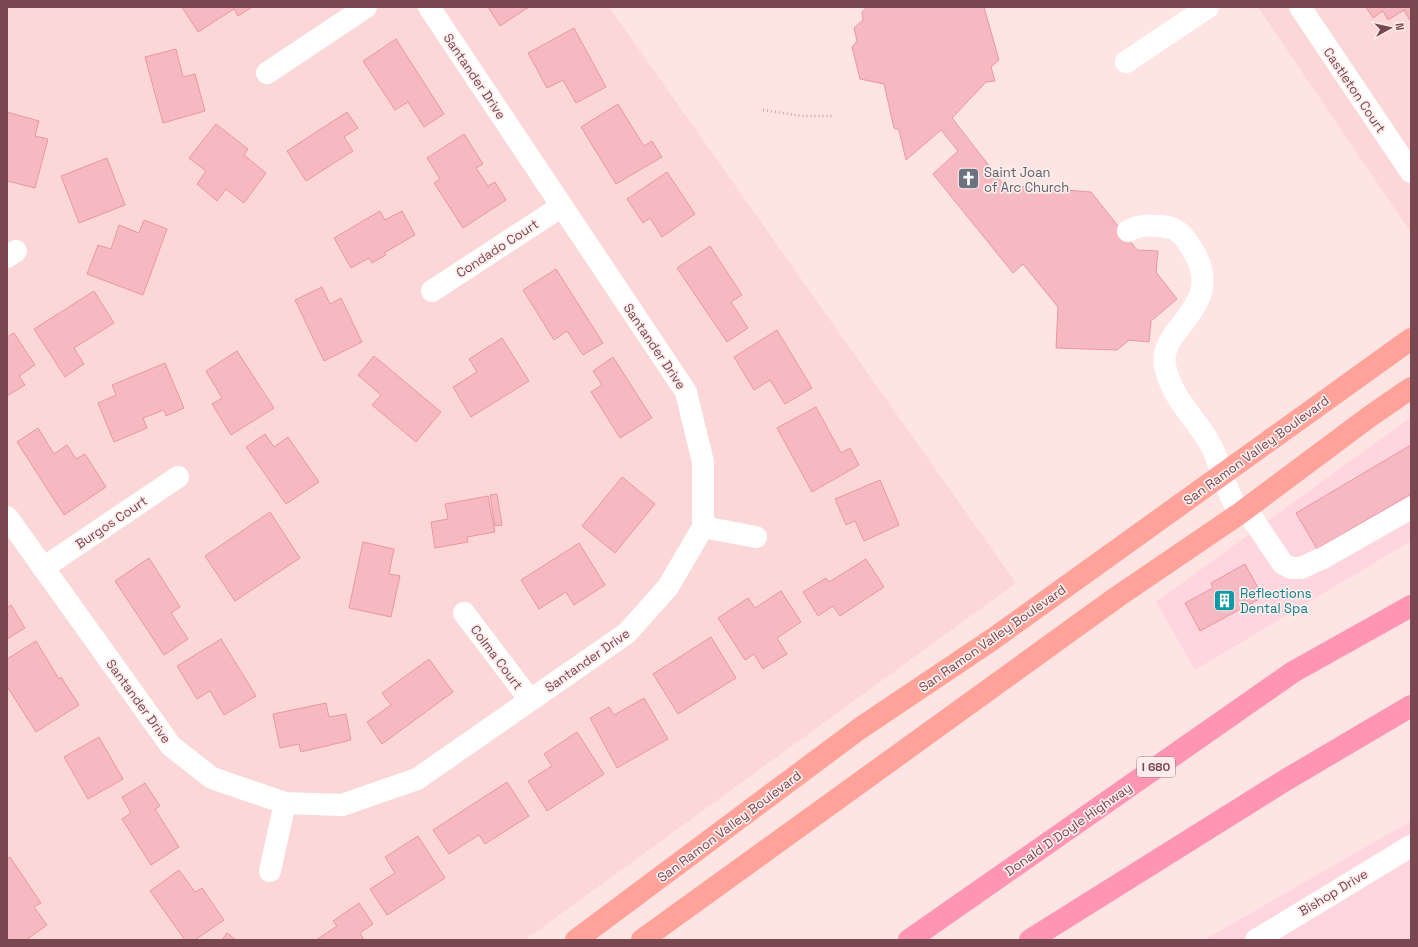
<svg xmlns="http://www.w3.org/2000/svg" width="1418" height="947" font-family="'Space Grotesk',sans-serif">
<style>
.residential{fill:#fbd8d7}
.commercial{fill:#ffd6e0}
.building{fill:#f6b8c1;stroke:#ea97a4}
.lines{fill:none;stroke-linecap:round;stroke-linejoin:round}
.path{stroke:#db9ba5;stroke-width:2.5;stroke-dasharray:1 3;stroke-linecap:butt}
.minor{stroke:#fff;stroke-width:22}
.major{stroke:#ffa299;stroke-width:22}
.highway{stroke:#fe95b2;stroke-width:22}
.labels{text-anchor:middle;stroke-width:3.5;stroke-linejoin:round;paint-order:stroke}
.shield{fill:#ffedeb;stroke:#a1797e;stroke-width:1}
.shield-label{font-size:12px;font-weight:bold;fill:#794750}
.street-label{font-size:13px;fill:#794750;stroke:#ffedeb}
.worship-label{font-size:13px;fill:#5b616d;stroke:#ffedeb;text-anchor:start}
.culture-label{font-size:13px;fill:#0d838f;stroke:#ffedeb;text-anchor:start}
</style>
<rect width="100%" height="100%" fill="#fee5e3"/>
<path class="residential" d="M7 7H609L1016 583 525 940H7Z
M1258 7H1411V233Z"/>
<path class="commercial" d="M1411 417V541L1195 670 1156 602Z
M1411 821V940H1204Z"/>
<path class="building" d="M182 7H252L238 16 234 9 198 32Z
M488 7H529L500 26Z
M867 7H984L999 60 991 67 995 81 986 82 952 118 1004 185 1091 192 1137 250 1158 251 1156 272 1177 299 1151 321 1149 342 1129 340 1117 350 1056 348 1058 307 1023 264 1013 273 933 174 958 151 941 130 906 160 899 130 894 128 884 84 860 79 852 47 857 41 854 28 863 20 862 12Z
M1366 7H1411V22L1404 10 1388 20 1383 11 1373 18Z
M574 28 606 87 576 103 563 80 547 88 528 53Z
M396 39 444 114 424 127 408 102 395 110 363 61Z
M176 49 183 77 195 74 205 111 163 123 145 57Z
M618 104 644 146 652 141 662 157 616 184 581 127Z
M7 112 39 121 35 136 48 139 35 188 7 181Z
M347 112 358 128 344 137 353 151 306 181 287 151Z
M216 124 248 149 244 155 266 173 244 203 226 189 217 201 197 184 206 171 189 158Z
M464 134 483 164 476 168 488 186 495 182 506 200 463 228 434 183 440 179 427 158Z
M107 158 125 205 79 223 61 176Z
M667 172 695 214 662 237 650 218 643 223 627 199Z
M380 211 385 220 402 211 415 235 384 253 386 255 372 263 369 258 351 268 334 238Z
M144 220 167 229 143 295 87 274 98 245 111 249 119 225 139 233Z
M710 246 742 295 731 302 748 328 727 342 677 268Z
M556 269 603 343 583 355 567 331 554 340 523 290Z
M322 287 330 304 341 298 362 342 324 361 295 300Z
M94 291 114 323 74 348 84 364 65 377 34 329Z
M777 330 812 388 785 404 770 380 754 390 734 357Z
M14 333 35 365 19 376 25 385 7 396V337Z
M502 338 529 381 471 417 453 387 477 372 469 359Z
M237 351 274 408 231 435 212 404 222 398 206 371Z
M374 356 441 412 416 442 372 405 381 395 358 375Z
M613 357 652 418 620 438 591 392 602 385 593 371Z
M165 363 184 408 166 416 164 410 143 418 147 428 114 442 98 403 116 395 112 385Z
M816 407 841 453 850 448 859 465 812 492 777 428Z
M38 428 54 454 67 445 76 459 85 454 106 487 64 515 17 442Z
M265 434 274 447 288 437 319 482 286 504 246 447Z
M1411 445V494L1317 549 1296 513Z
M622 477 655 504 615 553 582 526Z
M880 480 899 525 864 541 855 521 846 525 835 499Z
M497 494 502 525 495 526 490 495Z
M488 496 495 532 467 537 468 542 435 548 431 522 448 519 445 504Z
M270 512 300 558 235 601 205 556Z
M363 542 394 549 389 574 400 576 391 617 349 608Z
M579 543 605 585 574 605 566 592 539 609 521 580Z
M149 558 180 607 171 613 188 639 164 655 115 581Z
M866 559 884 587 840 616 833 606 818 616 803 592 826 578 829 582Z
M1245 564 1263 597 1200 631 1185 603 1213 588 1211 583Z
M781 591 801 622 777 638 787 654 763 669 754 654 745 660 718 618 748 598 755 608Z
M11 605 25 628 7 639V608Z
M711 637 736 678 678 714 653 674Z
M221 639 256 696 224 715 210 691 197 699 177 666Z
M36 641 59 679 61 677 79 705 36 732 8 688 7 689V659Z
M429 659 453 692 382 744 367 722 391 705 382 693Z
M644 698 668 739 617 768 590 718 609 707 614 715Z
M326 703 329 717 346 714 351 740 301 752 299 744 280 748 273 714Z
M577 732 604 774 547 811 528 781 552 766 544 754Z
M99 737 123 779 88 799 64 757Z
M507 782 529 816 485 844 479 835 449 854 433 830Z
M145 783 160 806 155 809 179 847 151 865 122 819 131 813 122 797Z
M418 836 445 878 387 915 370 889 395 873 385 857Z
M10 857 41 903 34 907 47 925 26 940H9L7 937V859Z
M179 870 195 892 202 888 224 920 195 940H185L150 891Z
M359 903 373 924 360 933 364 940H316L337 926 333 921Z
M227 933 236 940H222Z"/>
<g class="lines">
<path class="path" d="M763 110 802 116H834"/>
<path class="minor" d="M1300 7 1411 172
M1126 62 1208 7
M267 73 366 7
M1128 231C1141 224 1153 225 1168 227 1179 229 1187 240 1192 249 1229 306 1157 327 1165 366 1173 401 1194 415 1210 444 1216 453 1218 465 1222 475 1227 488 1233 501 1239 514
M7 257 16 251
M432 291 562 206
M1246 509 1283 564 1291 568H1301L1323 558 1411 508
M7 517 171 746 212 778 285 803 342 805 417 779 627 633 668 587 703 527V462L686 392 429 7
M703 527 756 537
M43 568 178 477
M464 613 530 700
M270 871 285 803
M1256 940 1411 846"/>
<path class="major" d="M576 940 859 729 993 639 1411 339
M642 940 1117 597 1239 514 1369 417 1411 388"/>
<path class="highway" d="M909 940 1293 672 1411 606
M1030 940 1284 781 1411 706"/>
</g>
<defs>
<symbol id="church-square" viewBox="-11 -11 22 22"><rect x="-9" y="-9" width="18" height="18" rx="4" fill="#6b7280" stroke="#ffedeb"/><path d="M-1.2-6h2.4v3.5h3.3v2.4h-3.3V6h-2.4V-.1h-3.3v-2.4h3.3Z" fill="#fff"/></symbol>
<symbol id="building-square" viewBox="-11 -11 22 22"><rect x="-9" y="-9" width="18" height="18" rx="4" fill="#0f9aa8" stroke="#ffedeb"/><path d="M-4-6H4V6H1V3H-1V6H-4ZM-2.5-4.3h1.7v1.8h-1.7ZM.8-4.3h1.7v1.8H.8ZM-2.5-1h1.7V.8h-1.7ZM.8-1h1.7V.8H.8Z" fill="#fff"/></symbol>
</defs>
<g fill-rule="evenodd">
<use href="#church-square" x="956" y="166" width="25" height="25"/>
<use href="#building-square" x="1212" y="588" width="25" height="25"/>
</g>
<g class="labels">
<rect class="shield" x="1137" y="757" width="38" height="20" rx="3"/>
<g class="shield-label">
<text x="1156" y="771">I 680</text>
</g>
<g class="street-label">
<text transform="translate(475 76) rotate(56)" y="5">Santander Drive</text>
<text transform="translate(1355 90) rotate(56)" y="5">Castleton Court</text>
<text transform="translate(497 248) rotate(-33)" y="5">Condado Court</text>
<text transform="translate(655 346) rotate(56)" y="5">Santander Drive</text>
<text transform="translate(1256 450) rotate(-36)" y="5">San Ramon Valley Boulevard</text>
<text transform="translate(111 522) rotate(-34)" y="5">Burgos Court</text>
<text transform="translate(992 638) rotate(-35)" y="5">San Ramon Valley Boulevard</text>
<text transform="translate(497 657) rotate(53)" y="5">Colma Court</text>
<text transform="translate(587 660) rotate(-35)" y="5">Santander Drive</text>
<text transform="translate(139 701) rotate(54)" y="5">Santander Drive</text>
<text transform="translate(729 826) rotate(-37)" y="5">San Ramon Valley Boulevard</text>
<text transform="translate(1068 829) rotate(-35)" y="5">Donald D Doyle Highway</text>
<text transform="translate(1333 892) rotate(-31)" y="5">Bishop Drive</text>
</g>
<g class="worship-label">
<text x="984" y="177">Saint Joan<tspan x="984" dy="15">of Arc Church</tspan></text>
</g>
<g class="culture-label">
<text x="1240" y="598">Reflections<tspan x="1240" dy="15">Dental Spa</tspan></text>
</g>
</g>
<rect width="1418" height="947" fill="none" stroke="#794750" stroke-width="16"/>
<g transform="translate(1390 28) rotate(82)" stroke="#ffedeb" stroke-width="3" paint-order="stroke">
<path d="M0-3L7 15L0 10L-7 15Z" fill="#794750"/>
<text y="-6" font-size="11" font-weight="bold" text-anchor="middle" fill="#794750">N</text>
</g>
</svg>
